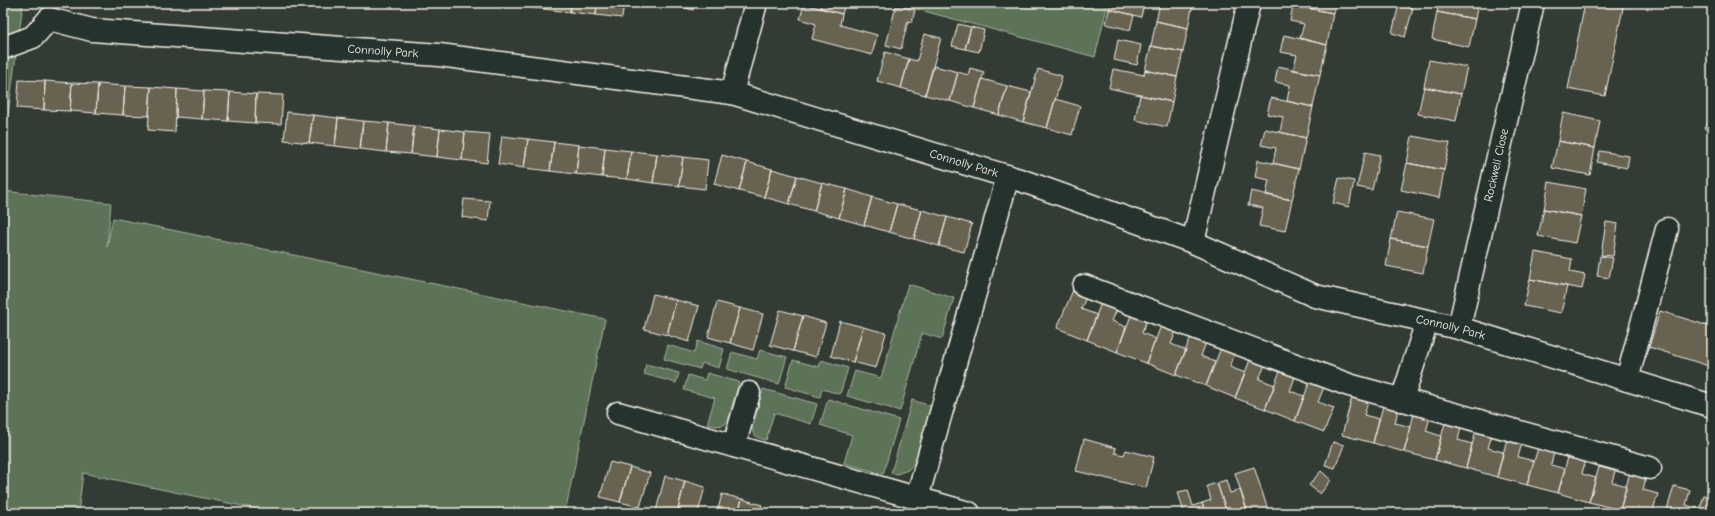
<svg xmlns="http://www.w3.org/2000/svg" width="1715" height="516" font-family="'Comic Neue',sans-serif">
<style>
.green{fill:#5b7358;stroke:#a8b2a0}
.building{fill:#686251;stroke:#f4f1e8}
.lines{fill:none;stroke-linecap:round;stroke-linejoin:round}
.minor-casing{stroke:#f4f1e8;stroke-width:25}
.minor{stroke:#26332d;stroke-width:22}
.labels{text-anchor:middle;stroke-width:3;stroke-linejoin:round;paint-order:stroke}
.street-label{font-size:12px;fill:#f4f1e8;stroke:#26332d}
</style>
<rect width="100%" height="100%" fill="#333c34"/>
<filter id="ink" filterUnits="userSpaceOnUse"><feTurbulence type="fractalNoise" baseFrequency=".025" numOctaves="2"/><feDisplacementMap in="SourceGraphic" scale="8" xChannelSelector="R" yChannelSelector="G"/><feConvolveMatrix kernelMatrix="1 2 1 2 8 2 1 2 1" color-interpolation-filters="sRGB"/></filter>
<g filter="url(#ink)">
<path class="green" d="M3 3H23L3 152Z
M894 3H1108L1095 57Z
M3 191 111 203 107 247 113 218 605 319 565 513H276L83 473 78 513H3Z
M908 284 954 298 942 339 922 333 900 411 847 396 855 371 881 378Z
M698 341 724 349 719 368 702 363 700 369 664 359 668 345 694 353Z
M760 350 787 357 779 384 727 369 732 352 757 359Z
M793 360 819 367 821 360 848 368 840 394 822 389 820 397 785 387Z
M646 364 679 373 676 383 644 374Z
M707 373 739 382 728 421 724 425 715 426 707 424 715 398 684 390 688 375 705 380Z
M763 389 817 404 811 424 774 413 766 440C758 438 753 437 752 428Z
M828 399 899 420 883 474 844 463 852 435 820 425Z
M912 400 931 406 915 462 908 470 897 474 891 473Z"/>
<path class="building" d="M519 3H545L544 9 518 6Z
M545 3H571L570 12 544 9Z
M571 3H597L596 15 570 12Z
M597 3H624L622 18 596 15Z
M668 3H694L693 10Z
M822 3H845L842 14 820 8Z
M1111 3H1144L1141 17 1109 9Z
M1160 3H1193L1188 28 1156 21Z
M1308 3H1336L1333 13 1307 8Z
M1439 3H1478L1475 19 1437 12Z
M1585 3H1624L1605 96 1568 89Z
M804 4 842 14 840 25 877 35 872 55 812 39 816 24 800 19Z
M1399 4 1413 8 1405 37 1392 33Z
M1293 5 1333 13 1327 45 1300 38 1304 24 1290 21Z
M896 6 915 10 912 22 908 21 901 49 886 45Z
M1109 9 1134 15 1130 30 1106 24Z
M1437 12 1475 19 1469 47 1432 39Z
M1156 21 1188 28 1183 52 1151 46Z
M958 24 971 27 965 49 952 46Z
M971 27 984 30 979 52 965 49Z
M924 34 941 38 925 95 901 88 909 59 917 61Z
M1284 35 1327 45 1320 75 1293 70 1297 55 1280 52Z
M1118 40 1141 45 1137 65 1114 60Z
M1151 46 1183 52 1177 77 1145 70Z
M885 52 909 59 901 88 877 81Z
M1429 60 1467 67 1461 94 1424 87Z
M934 66 958 72 950 101 925 95Z
M1278 66 1320 75 1313 107 1287 101 1290 85 1275 82Z
M970 68 984 72 974 108 950 101 958 72 968 75Z
M1038 69 1062 76 1047 128 1023 122Z
M1113 69 1144 75 1145 70 1177 77 1172 102 1109 88Z
M982 79 1007 86 999 115 974 108Z
M19 80 45 81 44 110 17 108Z
M45 81 72 83 70 111 44 110Z
M72 83 98 84 96 113 70 111Z
M98 84 125 86 123 115 96 113Z
M125 86 151 87 149 116 123 115Z
M1007 86 1031 92 1023 122 999 115Z
M151 87 177 89 175 132 148 130Z
M1424 87 1461 94 1456 121 1418 114Z
M177 89 204 91 202 119 176 117Z
M204 91 230 92 228 121 202 119Z
M230 92 256 94 255 123 228 121Z
M256 94 283 95 281 124 255 123Z
M1140 95 1172 102 1167 127 1135 120Z
M1271 98 1313 107 1306 138 1280 132 1283 117 1267 114Z
M1055 99 1080 106 1072 135 1047 128Z
M287 112 313 115 309 143 284 140Z
M1563 113 1600 121 1595 148 1558 141Z
M313 115 338 118 335 146 309 143Z
M1712 117V134L1704 128Z
M338 118 363 121 360 149 335 146Z
M363 121 389 123 386 152 360 149Z
M389 123 414 126 411 154 386 152Z
M414 126 440 129 437 157 411 154Z
M440 129 465 132 462 160 437 157Z
M1265 129 1306 138 1299 169 1273 163 1276 148 1261 145Z
M465 132 490 134 487 163 462 160Z
M502 136 528 139 524 168 498 164Z
M1412 136 1450 143 1444 170 1407 163Z
M528 139 554 142 550 171 524 168Z
M1558 141 1595 148 1590 175 1552 168Z
M554 142 579 145 576 174 550 171Z
M579 145 605 148 602 177 576 174Z
M605 148 631 151 627 179 602 177Z
M631 151 657 154 653 183 627 179Z
M1600 151 1629 156 1627 168 1597 162Z
M1365 152 1380 155 1372 190 1357 187Z
M657 154 683 157 679 186 653 183Z
M722 155 747 162 739 191 714 184Z
M683 157 708 160 705 189 679 186Z
M1258 160 1299 169 1292 200 1266 195 1269 180 1255 177Z
M747 162 772 169 764 197 739 191Z
M1407 163 1444 170 1439 198 1401 190Z
M772 169 797 176 789 204 764 197Z
M797 176 822 183 814 211 789 204Z
M1339 178 1354 181 1349 207 1333 203Z
M1549 182 1586 189 1581 216 1544 209Z
M822 183 847 189 839 218 814 211Z
M847 189 872 197 864 225 839 218Z
M1251 191 1292 200 1285 231 1259 226 1263 208 1248 205Z
M872 197 897 204 889 232 864 225Z
M464 199 490 201 488 221 462 217Z
M897 204 922 210 914 239 889 232Z
M1544 209 1581 216 1575 243 1538 236Z
M922 210 947 217 939 246 914 239Z
M1397 212 1434 219 1428 246 1391 239Z
M947 217 972 224 964 252 939 246Z
M1606 222 1618 224 1613 256 1601 255Z
M1391 239 1428 246 1423 273 1386 266Z
M1535 252 1572 259 1570 272 1585 275 1582 289 1530 279Z
M1600 256 1613 258 1609 278 1597 276Z
M1530 279 1567 286 1561 313 1524 306Z
M1073 290 1087 295 1081 309 1097 315 1087 340 1057 328Z
M653 294 676 300 667 335 644 329Z
M676 300 699 306 689 342 667 335Z
M717 302 740 308 730 343 708 337Z
M1101 303 1117 309 1112 321 1126 327 1117 352 1087 340Z
M740 308 763 314 753 350 730 343Z
M780 310 803 316 793 351 770 345Z
M1660 311 1712 327V367L1649 347Z
M1132 313 1147 319 1142 333 1156 339 1146 363 1117 352Z
M803 316 826 323 816 357 793 351Z
M840 321 863 327 853 362 831 356Z
M1161 326 1176 331 1171 344 1186 350 1176 375 1146 363Z
M863 327 886 333 876 368 853 362Z
M1191 336 1206 342 1201 356 1215 362 1206 386 1176 375Z
M1221 348 1235 353 1230 367 1245 373 1235 398 1206 386Z
M1250 360 1265 365 1259 379 1275 385 1265 409 1235 398Z
M1280 371 1295 377 1290 391 1304 396 1295 421 1265 409Z
M1310 381 1324 387 1318 402 1334 408 1324 432 1295 421Z
M1352 397 1368 402 1364 415 1379 419 1373 443 1342 435Z
M1383 406 1398 410 1395 423 1411 427 1404 452 1373 443Z
M1414 414 1430 418 1426 431 1441 436 1435 460 1404 452Z
M1445 423 1461 427 1458 440 1472 444 1466 468 1435 460Z
M1476 430 1492 435 1488 448 1503 452 1497 477 1466 468Z
M1084 439 1116 448 1115 453 1124 455 1126 450 1154 457 1146 488 1076 471Z
M1507 439 1522 443 1518 457 1534 461 1527 485 1497 477Z
M1333 442 1344 445 1335 468 1325 465Z
M1538 448 1554 452 1551 465 1565 469 1558 493 1527 485Z
M1568 457 1585 461 1582 474 1596 478 1589 502 1558 493Z
M610 462 630 467 620 502 600 497Z
M630 467 650 473 640 507 620 502Z
M1254 467 1268 510 1259 513H1248L1235 473Z
M1599 467 1615 471 1612 482 1627 486 1620 510 1589 502Z
M1321 471 1331 480 1320 494 1309 485Z
M1630 472 1646 477 1643 490 1658 494 1652 513H1631L1620 510Z
M665 476 685 481 677 513H663L656 511Z
M1226 480 1230 493 1240 490 1248 513H1227L1217 483Z
M685 481 705 487 698 513H677Z
M1217 483 1227 513H1205L1202 503 1211 500 1207 486Z
M1674 486 1690 490 1686 505 1700 509 1699 513H1666Z
M1188 490 1193 506 1202 503 1205 513H1184L1178 492Z
M722 494 742 499 738 513H717Z
M1704 495 1712 498V513H1699Z
M742 499 762 505 760 513H738Z"/>
<g class="lines">
<defs>
<g id="minor">
<path id="s1" d="M49 19 92 30 439 55 732 93 1023 181 1193 242 1315 296 1459 328 1712 406"/>
<path d="M3 48 33 37 49 19"/>
<path d="M732 93 756 3"/>
<path d="M1193 242 1249 3"/>
<path d="M1084 286 1349 385 1650 468"/>
<path id="s2" d="M1459 328 1533 3"/>
<path d="M1627 380 1667 229"/>
<path d="M1402 400 1427 321"/>
<path d="M618 413 969 513"/>
<path d="M734 446 749 393"/>
<path d="M917 498 1008 176"/>
</g>
</defs>
<use href="#minor" class="minor-casing"/>
<use href="#minor" class="minor"/>
</g>
</g>
<g class="labels">
<g class="street-label">
<text dy="4" stroke="none"><textPath href="#s1" startOffset="336">Connolly Park</textPath></text>
<text dy="4" stroke="none"><textPath href="#s1" startOffset="930">Connolly Park</textPath></text>
<text dy="4" stroke="none"><textPath href="#s2" startOffset="167">Rockwell Close</textPath></text>
<text dy="4" stroke="none"><textPath href="#s1" startOffset="1445">Connolly Park</textPath></text>
</g>
</g>
<rect width="1715" height="516" fill="none" stroke="#26332d" stroke-width="16"/>
<rect x="8" y="8" width="1699" height="500" fill="none" stroke="#f4f1e8" stroke-width="1.5" filter="url(#ink)"/>
</svg>
